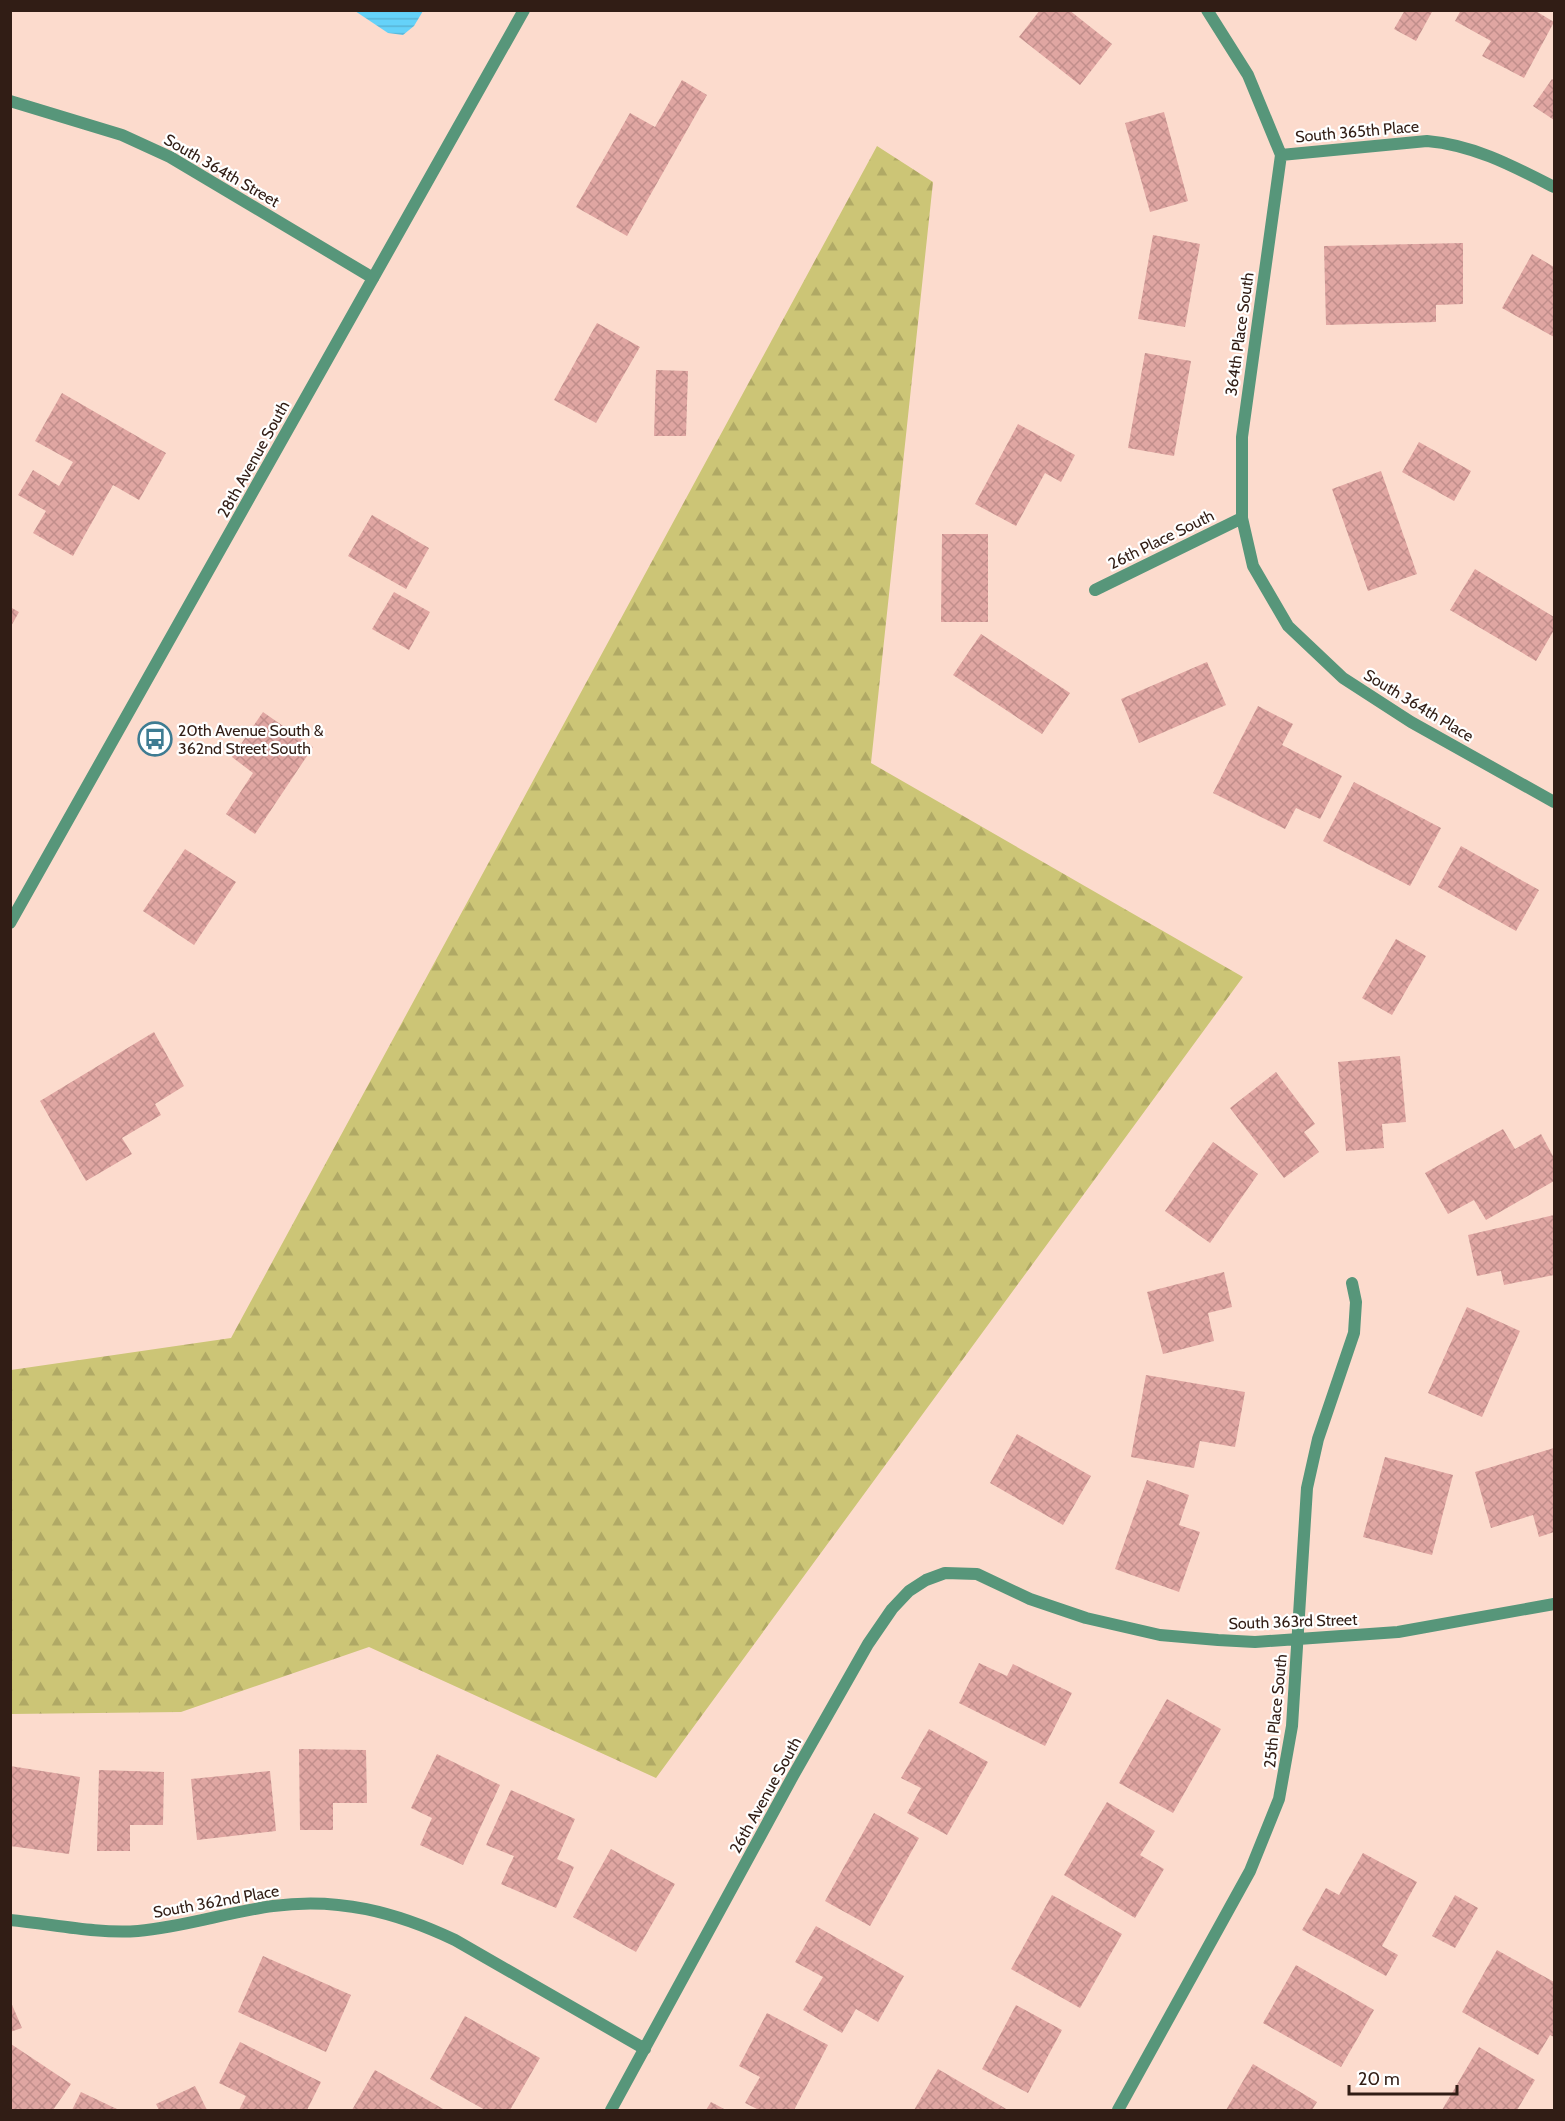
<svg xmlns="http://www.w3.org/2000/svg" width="1565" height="2121" font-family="Cabin,sans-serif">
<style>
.forest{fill:url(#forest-firs)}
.water{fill:url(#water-rules)}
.building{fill:url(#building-cross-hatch)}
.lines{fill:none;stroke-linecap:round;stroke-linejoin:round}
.minor{stroke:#57967a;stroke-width:12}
.tertiary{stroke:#57967a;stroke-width:12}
.labels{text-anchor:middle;stroke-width:4.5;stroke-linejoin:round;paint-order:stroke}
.street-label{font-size:16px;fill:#311d15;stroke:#fff}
.poi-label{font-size:16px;fill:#311d15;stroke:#fff;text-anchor:start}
</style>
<defs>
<pattern id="forest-firs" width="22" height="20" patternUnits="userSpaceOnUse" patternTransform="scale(1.5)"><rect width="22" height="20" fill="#ccc576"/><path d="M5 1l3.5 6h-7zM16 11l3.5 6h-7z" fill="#b0a965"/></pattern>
<pattern id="water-rules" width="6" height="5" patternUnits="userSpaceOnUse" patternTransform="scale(1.5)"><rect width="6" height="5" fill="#65d2f9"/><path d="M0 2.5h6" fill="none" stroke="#58b4d5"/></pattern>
<pattern id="building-cross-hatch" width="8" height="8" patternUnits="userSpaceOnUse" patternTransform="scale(1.5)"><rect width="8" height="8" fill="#e0a6a2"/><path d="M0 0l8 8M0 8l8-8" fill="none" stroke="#c18e8b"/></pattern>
</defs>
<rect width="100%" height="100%" fill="#fcdbcd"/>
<path class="forest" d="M877 146 933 182 871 763 1243 977 656 1778 369 1647 181 1712 11 1714V1370L231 1338Z"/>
<path class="water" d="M355 11H423L414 26 403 35 388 33Z"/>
<path class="building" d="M1040 10H1069L1112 44 1080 85 1019 37Z
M1405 10H1433L1416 41 1394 29Z
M1461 10H1534L1554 22 1524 78 1482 56 1491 41 1455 21Z
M1552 79 1554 81V120L1533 106Z
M682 80 707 95 627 236 576 207 630 113 655 127Z
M1164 112 1188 201 1150 212 1125 123Z
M1153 235 1200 244 1185 327 1138 319Z
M1463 243V304L1436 305V322L1326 325 1324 246Z
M1532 254 1554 267V337L1502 308Z
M597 323 640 347 596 423 554 400Z
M1145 353 1191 361 1174 456 1128 448Z
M656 370 688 371 686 436H654Z
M62 393 166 453 139 500 113 485 73 556 33 533 46 511 18 495 33 470 59 486 73 462 35 441Z
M1018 424 1075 455 1061 482 1045 473 1016 526 975 504Z
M1419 442 1471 471 1454 501 1402 472Z
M1381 471 1417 574 1368 591 1332 489Z
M372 515 429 548 406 589 348 556Z
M942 534H988V622H941Z
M1475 569 1554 617V630L1536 661 1450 610Z
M394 592 430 612 409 650 372 629Z
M10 607 19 612 10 628Z
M981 634 1070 693 1042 734 953 675Z
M1207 662 1226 705 1139 743 1121 699Z
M1258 706 1293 724 1282 745 1342 776 1320 819 1296 808 1285 829 1213 793Z
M263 712 313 747 255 834 226 814 253 773 232 757Z
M1354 782 1441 828 1410 886 1323 841Z
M1461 846 1539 890 1516 931 1438 887Z
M185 849 236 882 194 945 143 911Z
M1396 939 1426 956 1392 1015 1362 998Z
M154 1032 184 1086 155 1104 161 1115 122 1138 132 1154 86 1181 40 1101Z
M1400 1056 1406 1122 1382 1124 1384 1148 1346 1151 1338 1062Z
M1276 1072 1315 1124 1304 1132 1319 1152 1284 1178 1230 1108Z
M1503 1129 1515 1149 1541 1134 1554 1158V1181L1486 1220 1474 1200 1448 1214 1425 1173Z
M1213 1142 1258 1174 1210 1243 1165 1211Z
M1554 1215V1275L1504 1285 1501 1271 1477 1276 1468 1235Z
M1224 1272 1232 1307 1208 1313 1214 1341 1163 1354 1147 1292Z
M1467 1307 1520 1331 1482 1417 1428 1393Z
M1146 1375 1245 1392 1235 1447 1200 1441 1194 1468 1131 1457Z
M1017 1434 1091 1476 1063 1525 990 1483Z
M1554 1448V1532L1539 1537 1533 1515 1491 1528 1475 1472Z
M1385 1457 1453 1475 1432 1555 1363 1537Z
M1147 1480 1189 1495 1179 1525 1200 1532 1179 1592 1115 1569Z
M979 1663 1007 1676 1013 1664 1072 1693 1045 1746 959 1703Z
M1167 1699 1221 1729 1173 1813 1119 1783Z
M929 1729 988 1762 947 1835 907 1813 921 1788 901 1778Z
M299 1749 366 1750 367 1803H333V1830H300Z
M437 1754 500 1785 463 1865 420 1845 432 1818 411 1808Z
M10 1766 80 1777 69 1854 10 1846Z
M99 1770 164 1772 163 1825H130V1851H97Z
M270 1771 276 1831 197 1840 191 1779Z
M511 1790 575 1819 557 1859 574 1867 556 1908 501 1884 514 1856 486 1845Z
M1107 1802 1155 1831 1140 1855 1164 1869 1135 1918 1064 1875Z
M874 1813 919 1838 870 1926 825 1901Z
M611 1849 675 1884 636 1952 573 1917Z
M1363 1853 1417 1882 1382 1946 1398 1955 1386 1976 1302 1930 1326 1888 1339 1895Z
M1052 1895 1122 1934 1080 2008 1011 1969Z
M1455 1895 1478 1908 1455 1948 1432 1936Z
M816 1926 904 1976 878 2022 856 2009 842 2033 803 2010 823 1977 795 1962Z
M1497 1950 1554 1982V2037L1550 2035 1538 2055 1462 2012Z
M263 1956 351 1995 326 2052 238 2012Z
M1296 1965 1374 2010 1341 2067 1263 2023Z
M10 2000 22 2028 10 2032Z
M1016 2005 1062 2030 1028 2093 982 2069Z
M767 2013 828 2045 794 2110H759L745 2103 760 2077 739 2066Z
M465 2016 540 2058 510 2110H485L430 2079Z
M240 2042 321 2082 307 2110H239L246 2096 219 2083Z
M11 2044 71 2084 53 2110H10Z
M1479 2047 1535 2080 1517 2110H1442Z
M1253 2064 1317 2102 1312 2110H1226Z
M938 2069 1008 2110H914Z
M375 2070 445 2110H352Z
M195 2086 207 2110H159L156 2104Z
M81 2092 119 2110H72Z
M711 2102 726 2110H706Z"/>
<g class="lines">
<path class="minor" d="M1207 10 1248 75 1281 155 1427 141C1474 145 1513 166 1554 187
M10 101 122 135 170 157 373 278
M1281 155 1242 437V518L1253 566 1288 626 1343 678 1411 722 1554 802
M1095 590 1242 518
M10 1920C53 1924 96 1934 138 1931 184 1927 228 1912 273 1906 338 1897 396 1912 455 1940L645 2049
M611 2110 793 1776 868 1644 892 1609 909 1591 926 1580 945 1573 977 1574 1030 1599 1086 1618 1160 1635 1218 1640 1255 1642 1398 1632 1554 1604
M1118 2110 1250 1871 1279 1799 1292 1726 1307 1488 1318 1439 1354 1333 1356 1302 1352 1283"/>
<path class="tertiary" d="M10 923 524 10"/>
</g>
<defs>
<symbol id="bus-ring" viewBox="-11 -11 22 22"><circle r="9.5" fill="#fff" stroke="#3e7c92" stroke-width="1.5"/><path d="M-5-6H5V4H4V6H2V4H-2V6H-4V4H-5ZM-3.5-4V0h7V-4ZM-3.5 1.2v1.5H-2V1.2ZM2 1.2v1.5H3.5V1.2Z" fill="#3e7c92"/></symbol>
</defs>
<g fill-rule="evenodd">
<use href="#bus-ring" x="136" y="720" width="38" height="38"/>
</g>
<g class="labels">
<g class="street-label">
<text transform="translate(1357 131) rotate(-5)" y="6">South 365th Place</text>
<text transform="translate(222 170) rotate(30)" y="6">South 364th Street</text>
<text transform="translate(1239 334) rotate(-82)" y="6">364th Place South</text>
<text transform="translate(253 459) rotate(-61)" y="6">28th Avenue South</text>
<text transform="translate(1161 539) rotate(-26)" y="6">26th Place South</text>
<text transform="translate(1419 705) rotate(31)" y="6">South 364th Place</text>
<text transform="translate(1293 1621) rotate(-2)" y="6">South 363rd Street</text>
<text transform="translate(1275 1711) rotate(-84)" y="6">25th Place South</text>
<text transform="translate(765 1795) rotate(-61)" y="6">26th Avenue South</text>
<text transform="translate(216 1901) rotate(-10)" y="6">South 362nd Place</text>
</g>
<g class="poi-label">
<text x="178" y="736">20th Avenue South &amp;<tspan x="178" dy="18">362nd Street South</tspan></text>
</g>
</g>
<rect width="1565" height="2121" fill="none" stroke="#311d15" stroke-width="24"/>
<path d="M1349 2085v9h108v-9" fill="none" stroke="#311d15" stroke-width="3"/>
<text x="1358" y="2085" font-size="18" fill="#311d15" stroke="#ffffff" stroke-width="4.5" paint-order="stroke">20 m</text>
</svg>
